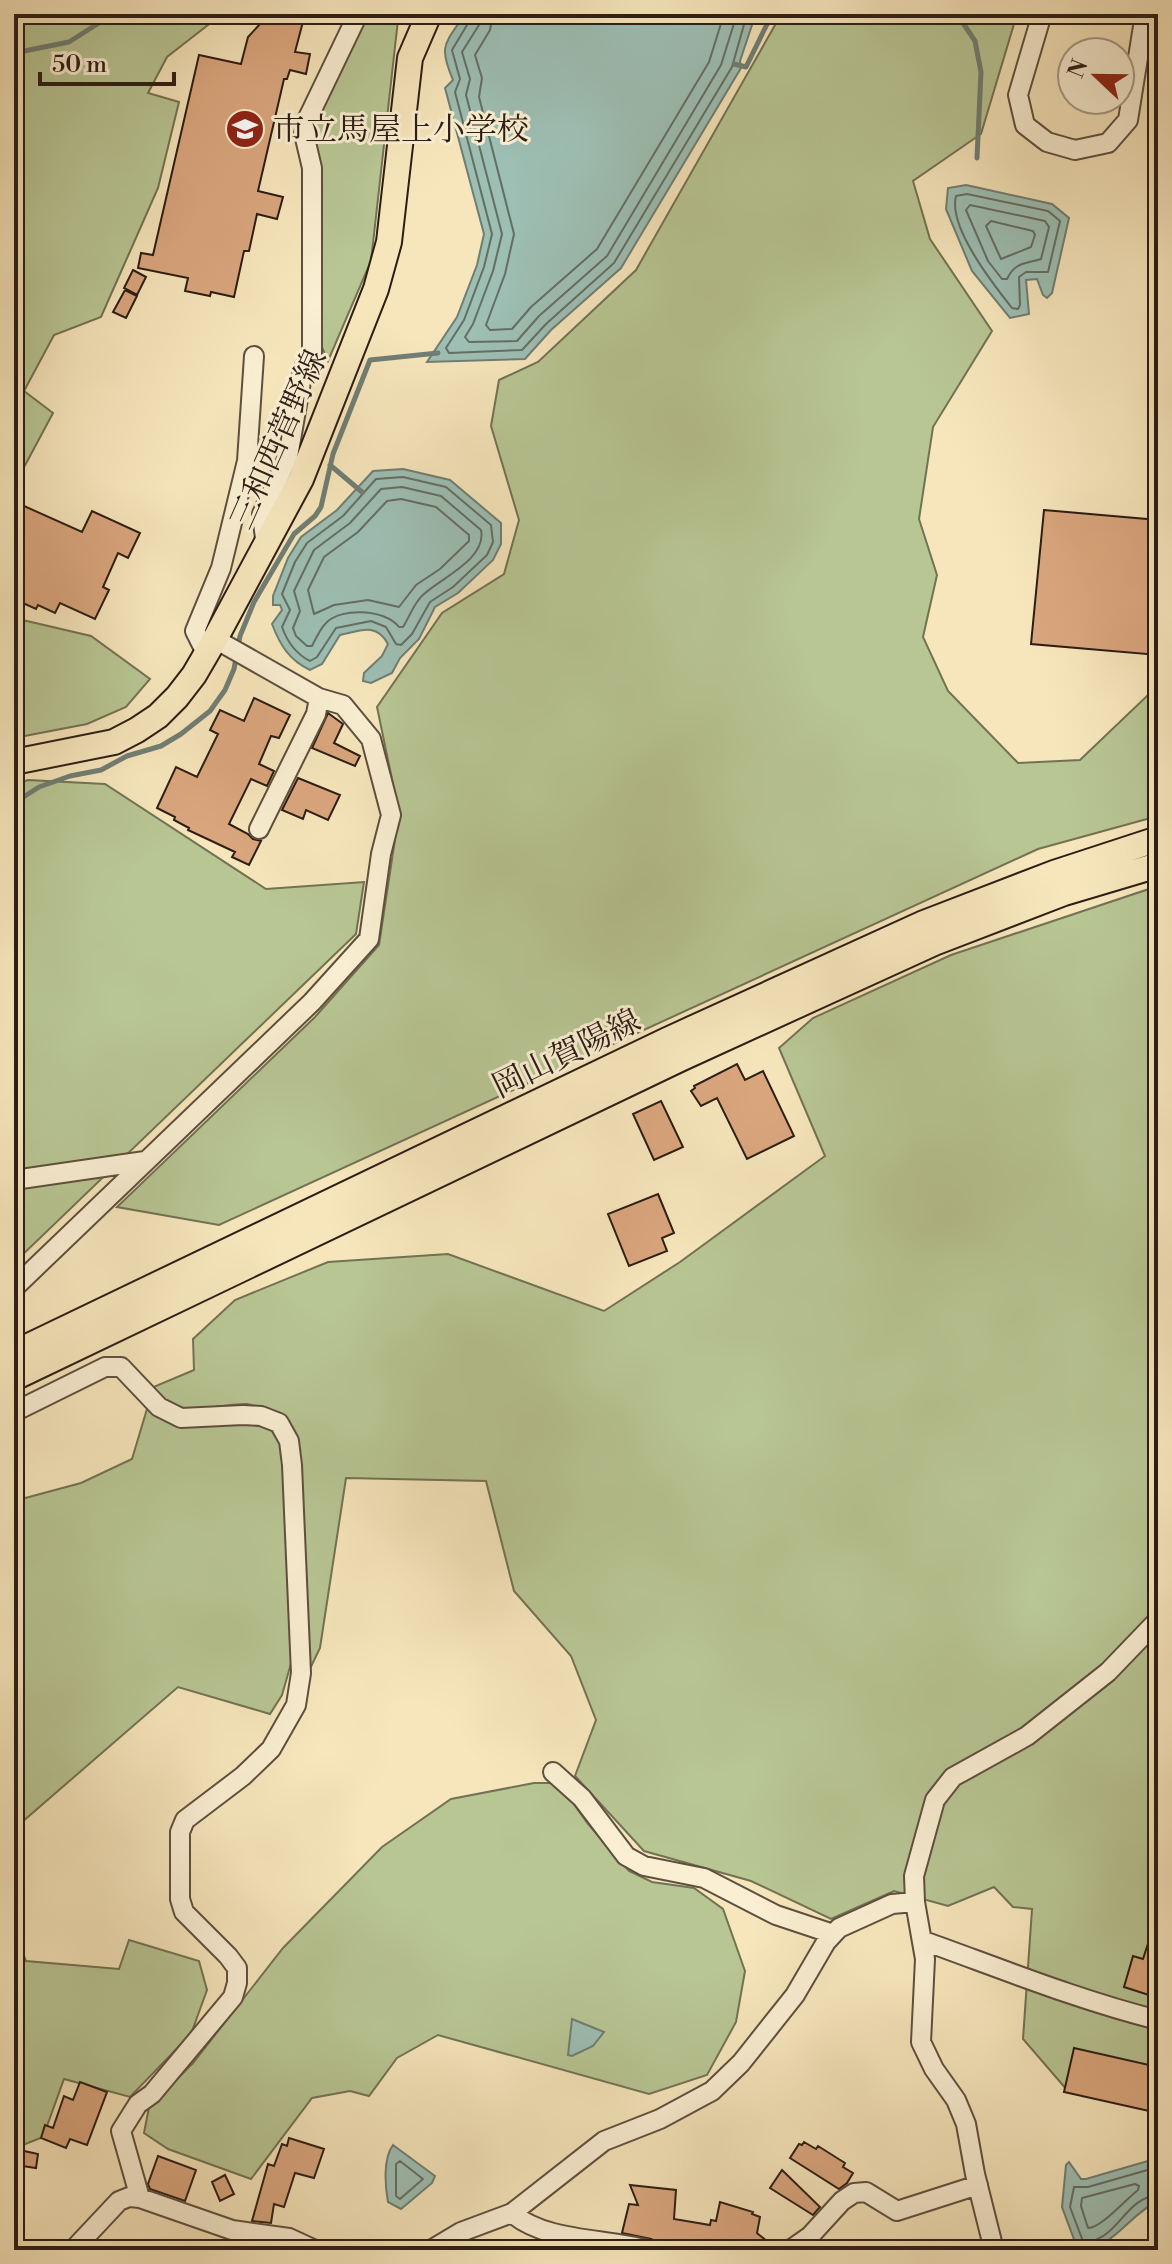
<svg xmlns="http://www.w3.org/2000/svg" width="1172" height="2264" font-family="'Libre Bodoni','Noto Serif JP',serif">
<style>
.green{fill:#b8c694;stroke:#727254;stroke-width:2}
.water{fill:#9dbfb4;stroke:#707e74;stroke-width:2}
.lines{fill:none;stroke-linecap:round;stroke-linejoin:round}
.shore{stroke:#646e64;stroke-width:2}
.stream{stroke:#707e74;stroke-width:5}
.building{fill:#daa67e;stroke:#2c1d15;stroke-width:2}
.minor-casing{stroke:#5f4f3f;stroke-width:22}
.major-casing{stroke:#2c1d15;stroke-width:28}
.minor{stroke:#faefd3;stroke-width:18}
.major{stroke:#f7e6bc;stroke-width:24}
.labels{text-anchor:middle;stroke-width:6;stroke-linejoin:round;paint-order:stroke}
.poi-label{font-size:32px;fill:#2c1d15;stroke:#faefd3;text-anchor:start}
.street-label{font-size:32px;fill:#2c1d15;stroke:#faefd3}
</style>
<rect width="100%" height="100%" fill="#f7e6bc"/>
<filter id="stains"><feTurbulence type="fractalNoise" baseFrequency=".0025" numOctaves="4"/><feColorMatrix values="0 0 0 0 .2 0 0 0 0 .09 0 0 0 0 .02 0 0 0 .5 -.17"/></filter>
<radialGradient id="worn" r=".72"><stop offset=".6" stop-color="#630" stop-opacity="0"/><stop offset="1" stop-color="#630" stop-opacity=".3"/></radialGradient>
<path class="green" d="M14 14H222L167 57 148 93 179 102 158 188 101 317 54 335 24 391 53 413 14 486Z
M367 14H401L398 20 371 261 328 361 321 345 311 136 315 121Z
M778 14H1017L981 134 913 181 930 239 992 331 933 427 919 519 937 575 923 637 948 691 1018 763 1080 760 1149 694 1158 690V816L1038 849 219 1225 117 1207 315 1017 379 945 399 813 377 707 442 613 504 574 519 520 491 426 499 380 538 362 636 270 779 18Z
M14 618 91 636 150 679 126 707 87 724 14 738Z
M28 780 105 784 266 889 364 882 356 934 14 1263V785Z
M1158 886V2113L1134 2097 1067 2090 1023 2039 1032 1909 1013 1907 994 1887 948 1906 894 1891 831 1919 751 1881 644 1851 575 1776 596 1720 571 1656 514 1591 486 1481 346 1478 320 1648 307 1675 283 1416C272 1412 258 1405 247 1404 205 1404 184 1423 151 1388L194 1370 193 1339 235 1300 328 1262 448 1254 604 1311 680 1262 825 1156 779 1048 813 1018 951 955Z
M147 1409 183 1427 249 1422 270 1428 283 1447 292 1660 282 1695 270 1714 178 1687 14 1829V1501L81 1483 132 1459Z
M534 1783H551L566 1793 588 1824 629 1871 652 1882 694 1888 723 1909 745 1971 736 2022 707 2075 649 2094 438 2035 397 2058 369 2096 350 2091 312 2098 251 2179 168 2149 144 2133 149 2107 193 2063 283 1948 382 1847 451 1799Z
M14 1929 26 1961 119 1969 129 1940 199 1961 207 1990 191 2034 130 2097 64 2079 43 2137 23 2145 14 2142Z"/>
<path class="water" d="M465 14 755 16 740 61 741 68 621 268 551 330 525 359 427 362 457 317 477 265 484 234 445 88 453 80C438 45 445 44 465 14Z
M966 185 1052 204 1069 218 1052 293 1047 298 1043 295 1037 279 1026 280 1029 314 1010 318 972 271 946 209 948 188Z
M403 469 450 480 501 523V544L493 560 458 593 435 607 419 639 400 658 392 673 371 683 363 681 364 673 382 656 388 644C376 622 360 631 340 635L322 664 310 670C289 660 280 645 272 624L282 610 280 605H273V596L288 558 301 537 337 510 373 471Z
M572 2019 604 2032 593 2046 572 2056 568 2055Z
M393 2145 435 2176 432 2183 401 2209 388 2202C385 2186 383 2158 393 2145Z
M1158 2158V2201C1128 2215 1113 2250 1078 2250L1062 2207 1066 2165 1069 2162 1081 2179H1086Z"/>
<g class="lines">
<path class="shore" d="M471 14 470 20 452 50 460 79 455 92 492 234 484 267 464 320 446 348 449 353 522 350 546 324 614 263 732 67 747 14
M481 14 479 25 462 52 470 79 466 95 502 234 493 271 473 324 465 337 469 342 517 341 539 316 607 256 721 65 737 14
M493 14 490 30 475 55 482 78 479 97 514 234 505 274 486 325 490 330 512 329 531 307 597 249 709 62 724 14
M967 194 1048 211 1060 221 1048 272H1026L1019 277 1020 305 1018 309 1012 308C993 284 948 227 956 196Z
M970 205 1045 221 1049 227 1041 259C1025 264 1015 262 1007 279H1002L988 261 966 210Z
M991 221 1033 231 1035 235 1031 247 1001 259 986 226Z
M403 477 446 487 491 525 493 542 487 555 453 587 430 602 412 634 401 645 396 644 386 627 371 621 336 628 317 657 310 661C296 654 287 641 282 627L290 610 282 594 295 562 307 543 343 516 376 479Z
M402 487 441 496 481 530C487 559 441 578 424 594 414 602 410 616 403 627H399C385 609 341 607 326 623 320 629 316 638 312 646H307L296 636 293 628 300 611 294 591 314 550 350 523 381 489Z
M401 499 436 507 469 535V541L440 569 416 585 399 607 368 600 334 605 314 614 308 590 324 557 358 532 387 501Z
M400 2161 423 2179 400 2199 396 2196V2164Z
M1158 2167 1088 2187H1074L1070 2207 1084 2244 1089 2245C1094 2239 1100 2239 1106 2234 1124 2221 1131 2198 1158 2195
M1135 2184 1139 2186 1138 2190C1125 2200 1101 2228 1088 2228L1081 2206 1082 2198Z"/>
<path class="stream" d="M957 14 975 41 981 72 977 158
M14 53 69 42 113 14
M734 64 746 67 772 14
M330 465 362 492
M14 803 39 787 70 776 101 770 127 756 161 746 181 734 210 711 225 690 234 669 240 636 254 602 294 534 315 516 321 507 333 454 370 360 438 353"/>
</g>
<path class="building" d="M264 14H305L295 52 310 54 306 74 290 70 287 79H284L258 191 283 197 277 219 257 214 249 251H244L234 297 211 292 210 296 185 291 188 278 138 268 141 253 153 255 199 55 241 64 248 37 261 23Z
M133 270 146 277 137 295 124 288Z
M125 290 137 296 126 318 113 312Z
M24 506 82 532 92 511 140 533 128 558 118 553 103 587 109 590 95 619 60 603 55 613 38 605 36 609 14 599V510Z
M1044 510 1158 520V655L1031 644Z
M254 698 290 715 279 738 271 736 259 764 274 771 267 786 251 779 229 824 248 834 253 839 261 841 249 865 232 857 235 852 188 830 189 828 174 820 175 817 157 808 176 767 197 777 218 734 210 730 220 710 244 721Z
M328 713 343 724 334 743 360 756 355 766 312 748Z
M298 778 340 795 328 820 306 810 303 819 282 810Z
M737 1064 745 1080 763 1071 794 1136 747 1159 717 1098 701 1106 691 1091 695 1088 694 1086Z
M661 1101 683 1147 654 1160 633 1114Z
M658 1194 674 1233 662 1238 667 1251 629 1266 608 1214Z
M1155 1922 1158 1923V1998L1124 1987 1133 1956 1143 1959Z
M1074 2048 1158 2067V2113L1064 2092Z
M80 2082 107 2092 87 2145 70 2139 66 2148 41 2138 45 2125 53 2128 64 2096 73 2100Z
M289 2138 324 2149 314 2178 295 2173 284 2207 274 2204 271 2223 252 2221 268 2164 274 2166 282 2144 287 2146Z
M804 2142 816 2149 818 2146 845 2163 843 2167 853 2173 847 2183 839 2189 790 2158 799 2144 802 2145Z
M24 2151 38 2154 36 2168 22 2166Z
M158 2156 196 2170 185 2201 150 2189 148 2184Z
M782 2170 820 2207 813 2215 770 2188Z
M225 2175 234 2194 220 2201 212 2182Z
M630 2185 676 2190 674 2219 710 2225 711 2220 716 2221 720 2202 753 2212 752 2214 760 2217 757 2233 778 2250H660L657 2242 651 2239 622 2233 629 2204 638 2205Z"/>
<g class="lines">
<defs>
<path id="minor" d="M1042 14 1018 95 1025 125 1047 142 1075 150 1108 143 1128 120 1145 14
M266 547 262 514 288 457 303 370 312 353V168L304 134 307 120 358 14
M206 653 195 631 221 568 247 461 254 356
M259 829 316 714 319 698
M14 1180 145 1161
M14 1288 312 1002 369 939 381 854 391 815 371 739 343 705 319 698 215 639
M14 1412 105 1367H121L159 1407 181 1418 243 1415 261 1416 279 1423 289 1441 292 1465 301 1673 296 1705 271 1749 243 1776 185 1820 180 1832V1899L184 1912 228 1956 237 1968V1983L233 1997 152 2094 138 2104 121 2131 140 2198
M553 1772 582 1798 626 1856 644 1866 704 1878 776 1915 833 1934
M924 1941C1002 1969 1078 2000 1158 2020
M512 2213C545 2242 606 2238 648 2250
M73 2250 119 2201 129 2197 140 2198 232 2230 289 2238 315 2250
M431 2250 461 2232 512 2213 604 2141 660 2119 712 2091 741 2063 795 1995 826 1942 839 1928 892 1904 915 1902
M790 2250 810 2236 842 2201 854 2193 866 2192 897 2211 978 2185
M994 2250 975 2174 966 2124 956 2100 934 2069 921 2042 925 1959 915 1902 914 1876 935 1800 953 1777 1027 1736 1108 1672 1158 1620"/>
<path id="major" d="M14 762 114 742 137 730 158 716 177 697 194 675 215 639 301 479 376 289 389 242 410 58 429 14
M14 1353 667 1040 924 923 1054 873 1158 839
M14 1378 680 1059 934 943 1064 893 1158 865"/>
</defs>
<use href="#minor" class="minor-casing"/>
<use href="#major" class="major-casing"/>
<use href="#minor" class="minor"/>
<use href="#major" class="major"/>
</g>
<defs>
<symbol id="school-disc" viewBox="-11 -11 22 22"><circle r="9.5" fill="#8f2418" stroke="#faefd3"/><path d="M0-5L7-2L0 1L-7-2ZM-4 1L0 2.5L4 1V4Q0 6-4 4Z" fill="#fff"/></symbol>
</defs>
<g fill-rule="evenodd">
<use href="#school-disc" x="223" y="107" width="44" height="44"/>
</g>
<g class="labels">
<g class="poi-label">
<text x="273" y="140">市立馬屋上小学校</text>
</g>
<g class="street-label">
<text transform="translate(278 439) rotate(-66)" y="11">三和西菅野線</text>
<text transform="translate(566 1053) rotate(-26)" y="11">岡山賀陽線</text>
</g>
</g>
<rect width="1172" height="2264" fill="none" stroke="#f7e6bc" stroke-width="48"/>
<rect x="16" y="16" width="1140" height="2232" fill="none" stroke="#2c1d15" stroke-width="4"/>
<rect x="24" y="24" width="1124" height="2216" fill="none" stroke="#2c1d15" stroke-width="2"/>
<g transform="translate(1096 76) rotate(292)"><circle r="38" fill="#faefd3" stroke="#a89b87" stroke-width="2"/>
<path d="M0-6L14 30L0 20L-14 30Z" fill="#8f2418"/>
<text y="-12" font-size="22" font-weight="bold" text-anchor="middle" fill="#2c1d15">N</text>
</g>
<path d="M40 72v12h134v-12" fill="none" stroke="#2c1d15" stroke-width="4"/>
<text x="52" y="72" font-size="24" fill="#2c1d15" stroke="#faefd3" stroke-width="6" paint-order="stroke">50 m</text>
<rect width="100%" height="100%" filter="url(#stains)"/>
<rect width="100%" height="100%" fill="url(#worn)"/>
</svg>
